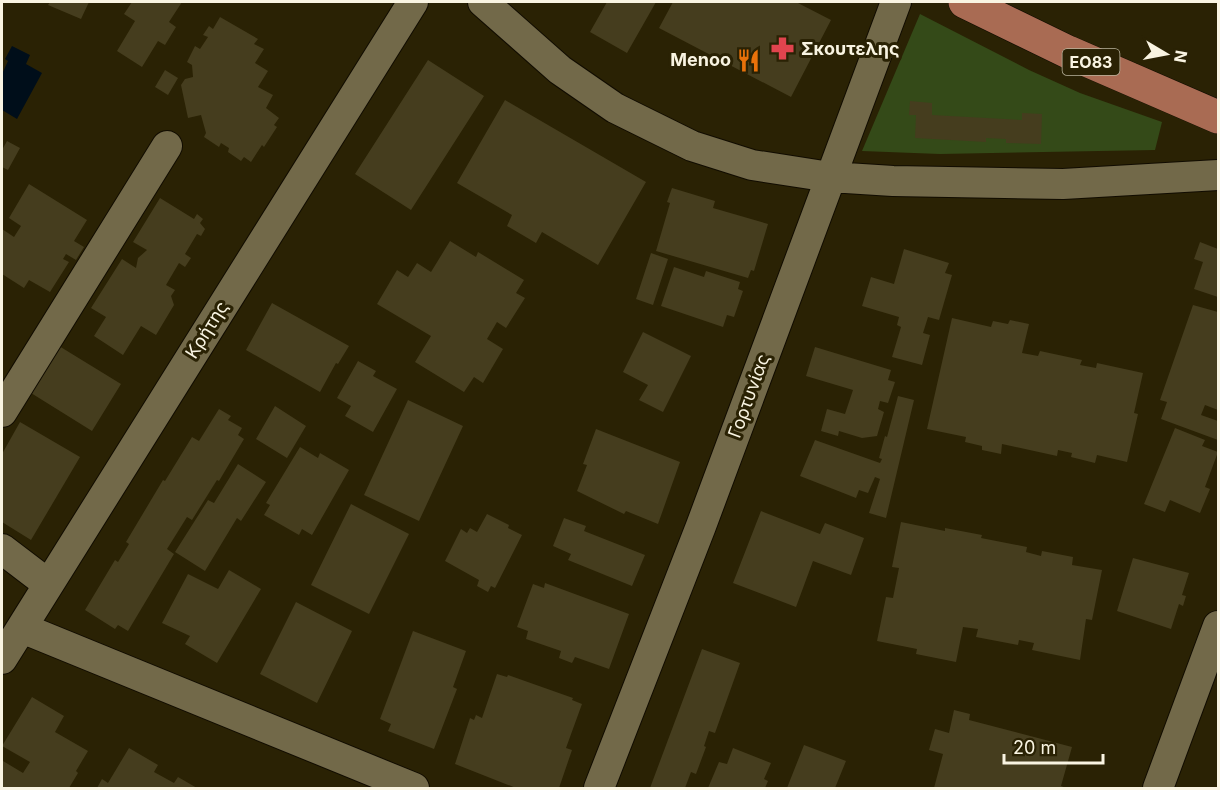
<svg xmlns="http://www.w3.org/2000/svg" width="1220" height="790" font-family="Inter,sans-serif">
<style>
.green{fill:#344a18}
.water{fill:#000e1a}
.building{fill:#453d1e}
.lines{fill:none;stroke-linecap:round;stroke-linejoin:round}
.street-casing{stroke:#110c00;stroke-width:32}
.primary-casing{stroke:#110c00;stroke-width:34}
.street{stroke:#726949;stroke-width:30}
.primary{stroke:#a96b53;stroke-width:33}
.labels{text-anchor:middle;stroke-width:6;stroke-linejoin:round;paint-order:stroke}
.shield{fill:#2a2204;stroke:#bbb59f;stroke-width:1.5}
.shield-label{font-size:16px;font-weight:bold;fill:#f9f4e2}
.poi-label{font-size:18px;font-weight:bold;fill:#f9f4e2;stroke:#2a2204;text-anchor:start}
.street-label{font-size:18px;fill:#f9f4e2;stroke:#2a2204}
</style>
<rect width="100%" height="100%" fill="#2a2204"/>
<path class="green" d="M920 14 1029 70 1080 93 1162 122 1155 150 940 154 862 151Z"/>
<path class="water" d="M12 46 30 55 26 64 42 73 17 119 2 110V74L8 61 5 59Z"/>
<path class="building" d="M50 2H89L81 19 48 5Z
M132 2H182L169 22 176 27 165 45 158 41 142 67 117 51 135 21 124 14Z
M607 2H656L627 53 590 32Z
M673 2H796L831 20 791 97 659 28Z
M220 17 258 39 254 44 264 49 255 63 268 71 258 87 273 95 266 108 279 118 274 125 277 127 264 147 262 145 251 162 244 157 241 161 228 152 229 148 221 143 219 147 204 137 206 133 201 115 188 118 181 85 185 79 193 77 192 65 187 62 195 46 200 49 208 37 203 35 209 26 213 29Z
M428 60 484 96 411 210 355 174Z
M165 70 178 78 168 95 155 87Z
M505 100 646 182 598 265 542 232 536 243 507 226 512 215 457 183Z
M910 101 932 103V115L1022 120V113L1042 114 1041 144 1006 143V139L986 138V142L915 138 916 115H909Z
M7 141 20 148 8 170 2 167V150Z
M29 184 87 220 74 241 84 247 76 260 66 254 63 259 69 262 50 292 29 280 24 288 2 274V229L14 237 21 226 9 218Z
M672 188 715 201 713 208 768 224 754 271 751 270 748 278 656 251 670 203 667 202Z
M160 198 194 219 197 214 203 219 200 223 205 229 201 236 197 234 185 254 191 258 185 267 179 263 166 285 175 290 171 296 174 305 156 335 141 326 123 355 94 336 106 317 91 308 122 259 136 268 138 258 147 250 133 242Z
M450 241 476 257 478 252 524 280 516 293 525 298 506 328 497 322 487 339 503 349 483 383 474 377 464 392 415 362 431 336 377 304 397 270 408 277 417 263 431 272Z
M1200 242 1218 249V297L1194 289 1203 262 1194 259Z
M904 249 949 263 945 273 952 275 939 320 928 317 923 333 930 335 922 365 892 357 901 327 897 325 899 317 862 306 871 277 894 284Z
M651 253 668 259 653 305 636 299Z
M674 267 704 277 706 271 740 282 738 289 743 291 734 317 727 315 723 327 661 306Z
M272 303 349 346 338 364 336 363 320 392 246 350Z
M1193 305 1218 312V410L1205 405 1201 415 1218 421V440L1161 419 1167 402 1160 400Z
M952 318 991 327 993 321 1008 324 1010 320 1029 324 1022 353 1038 356 1040 351 1082 360 1080 365 1096 368 1097 363 1143 373 1134 413 1138 414 1127 462 1097 455 1095 463 1071 457 1072 453 1058 450 1057 456 1002 444 1001 454 982 450V446L965 442 966 437 927 429Z
M643 332 691 356 663 412 639 400 648 385 623 372Z
M59 346 121 384 92 431 31 393Z
M815 347 891 370 888 380 895 382 888 403 880 401 878 409 884 412 877 436 862 438 839 431 838 436 821 431 827 409 845 414 853 390 806 376Z
M358 361 376 371 373 376 397 389 373 432 345 416 351 406 337 398Z
M898 396 914 400 886 518 869 513 880 479 875 477 868 493 859 490 856 498 800 476 815 440 880 463 882 459 879 458 885 436 887 437Z
M408 400 463 426 419 521 364 495Z
M275 406 306 426 287 458 256 439Z
M219 409 231 416 228 420 242 428 238 435 244 439 219 481 217 480 192 520 187 517 167 549 174 554 128 631 118 625 115 629 85 610 115 560 118 562 129 544 126 542 163 480 165 481 192 437 199 441Z
M20 422 80 457 31 540 2 522V454Z
M1175 428 1205 440 1202 446 1218 452 1205 487 1210 489 1200 513 1170 500 1165 512 1144 504Z
M596 429 680 462 658 524 626 511 624 514 577 491 587 465 583 464Z
M300 447 318 458 320 453 349 470 312 535 302 529 299 535 264 515 270 505 266 503Z
M238 464 266 482 241 521 237 518 205 571 175 552 208 500 214 503Z
M351 504 409 534 369 614 311 585Z
M761 511 820 534 825 523 864 538 851 575 813 561 796 607 733 583Z
M487 514 509 525 508 528 522 535 495 588 491 586 488 592 477 586 479 580 445 561 461 529 467 533 470 528 477 532Z
M564 518 586 526 584 531 645 555 632 586 568 560 571 554 553 546Z
M901 522 945 531V528L982 535 981 538 1027 547 1026 552 1041 556 1042 551 1073 557 1072 565 1102 570 1092 620 1086 619 1080 660 1032 650 1034 643 1019 640 1018 645 976 637 978 629 963 627 956 662 916 654 917 649 877 641 886 597 893 598 899 568 892 567Z
M1133 558 1189 573 1182 595 1186 596 1183 606 1179 604 1171 629 1117 611Z
M229 570 261 589 217 663 185 644 190 636 162 623 188 574 218 589Z
M545 583 629 614 609 669 575 657 572 663 559 658 561 651 526 639 528 631 517 627 533 584 544 588Z
M296 602 352 631 317 703 260 674Z
M413 631 466 651 453 687 457 689 434 749 388 731 391 724 380 719Z
M702 649 740 663 715 733 709 731 704 746 706 747 696 774 691 772 685 788H650Z
M497 674 507 677 508 675 573 698 572 700 582 704 566 748 572 750 559 788H516L455 764 470 718 474 720 476 715 482 718Z
M32 697 64 716 55 732 88 751 76 771 78 773 69 788H2V764L3 761 23 773 30 762 2 746Z
M954 710 970 714 969 720 1072 747 1061 786 1066 788H934L943 754 929 750 935 729 949 733Z
M804 745 846 761 835 788H787Z
M129 748 158 765 154 772 174 783 178 777 197 788H97L102 779 108 783Z
M733 748 771 763 764 779 768 781 765 788H708L719 762 727 764Z"/>
<g class="lines">
<defs>
<path id="street" d="M483 2 560 70 615 108 692 146 752 165 830 177 893 181 1063 184 1218 175
M2 412 167 146
M2 549 48 584
M22 628 414 788
M2 659 413 2
M599 788 701 526 896 2
M1158 788 1218 626"/>
<path id="primary" d="M965 2 1068 52 1218 117"/>
</defs>
<use href="#street" class="street-casing"/>
<use href="#primary" class="primary-casing"/>
<use href="#street" class="street"/>
<use href="#primary" class="primary"/>
</g>
<defs>
<symbol id="pharmacy-bare" viewBox="-9 -9 18 18"><path d="M-2-6h4v4h4v4h-4v4h-4v-4h-4v-4h4Z" fill="#e0444e" stroke="#2a2204" stroke-width="2.5" paint-order="stroke"/></symbol>
<symbol id="restaurant-bare" viewBox="-9 -9 18 18"><path d="M-5-6h1v4h1v-4h1v4h1v-4h1v5L-1.5 .5V6h-2V.5L-5-1ZM5-6V6H3V1.5H1.5Q1.5-4 5-6Z" fill="#e8710a" stroke="#2a2204" stroke-width="2.5" paint-order="stroke"/></symbol>
</defs>
<g fill-rule="evenodd">
<use href="#pharmacy-bare" x="766" y="32" width="33" height="33"/>
<use href="#restaurant-bare" x="732" y="44" width="33" height="33"/>
</g>
<g class="labels">
<rect class="shield" x="1062.5" y="49" width="57" height="26" rx="4.5"/>
<g class="shield-label">
<text x="1091" y="68">ΕΟ83</text>
</g>
<g class="poi-label">
<text x="801" y="55">Σκουτελης</text>
<text x="731" y="66" text-anchor="end">Menoo</text>
</g>
<g class="street-label">
<text transform="translate(207 330) rotate(-58)" y="6">Κρήτης</text>
<text transform="translate(749 396) rotate(-70)" y="6">Γορτυνίας</text>
</g>
</g>
<rect width="1220" height="790" fill="none" stroke="#f9f4e2" stroke-width="6"/>
<g transform="translate(1166 54) rotate(100)" stroke="#2a2204" stroke-width="4.5" paint-order="stroke">
<path d="M0-4.5L10 22L0 15L-10 22Z" fill="#f9f4e2"/>
<text y="-9" font-size="16" font-weight="bold" text-anchor="middle" fill="#f9f4e2">N</text>
</g>
<path d="M1004 754v9h99v-9" fill="none" stroke="#f9f4e2" stroke-width="3"/>
<text x="1013" y="754" font-size="18" fill="#f9f4e2" stroke="#2a2204" stroke-width="4.5" paint-order="stroke">20 m</text>
</svg>
